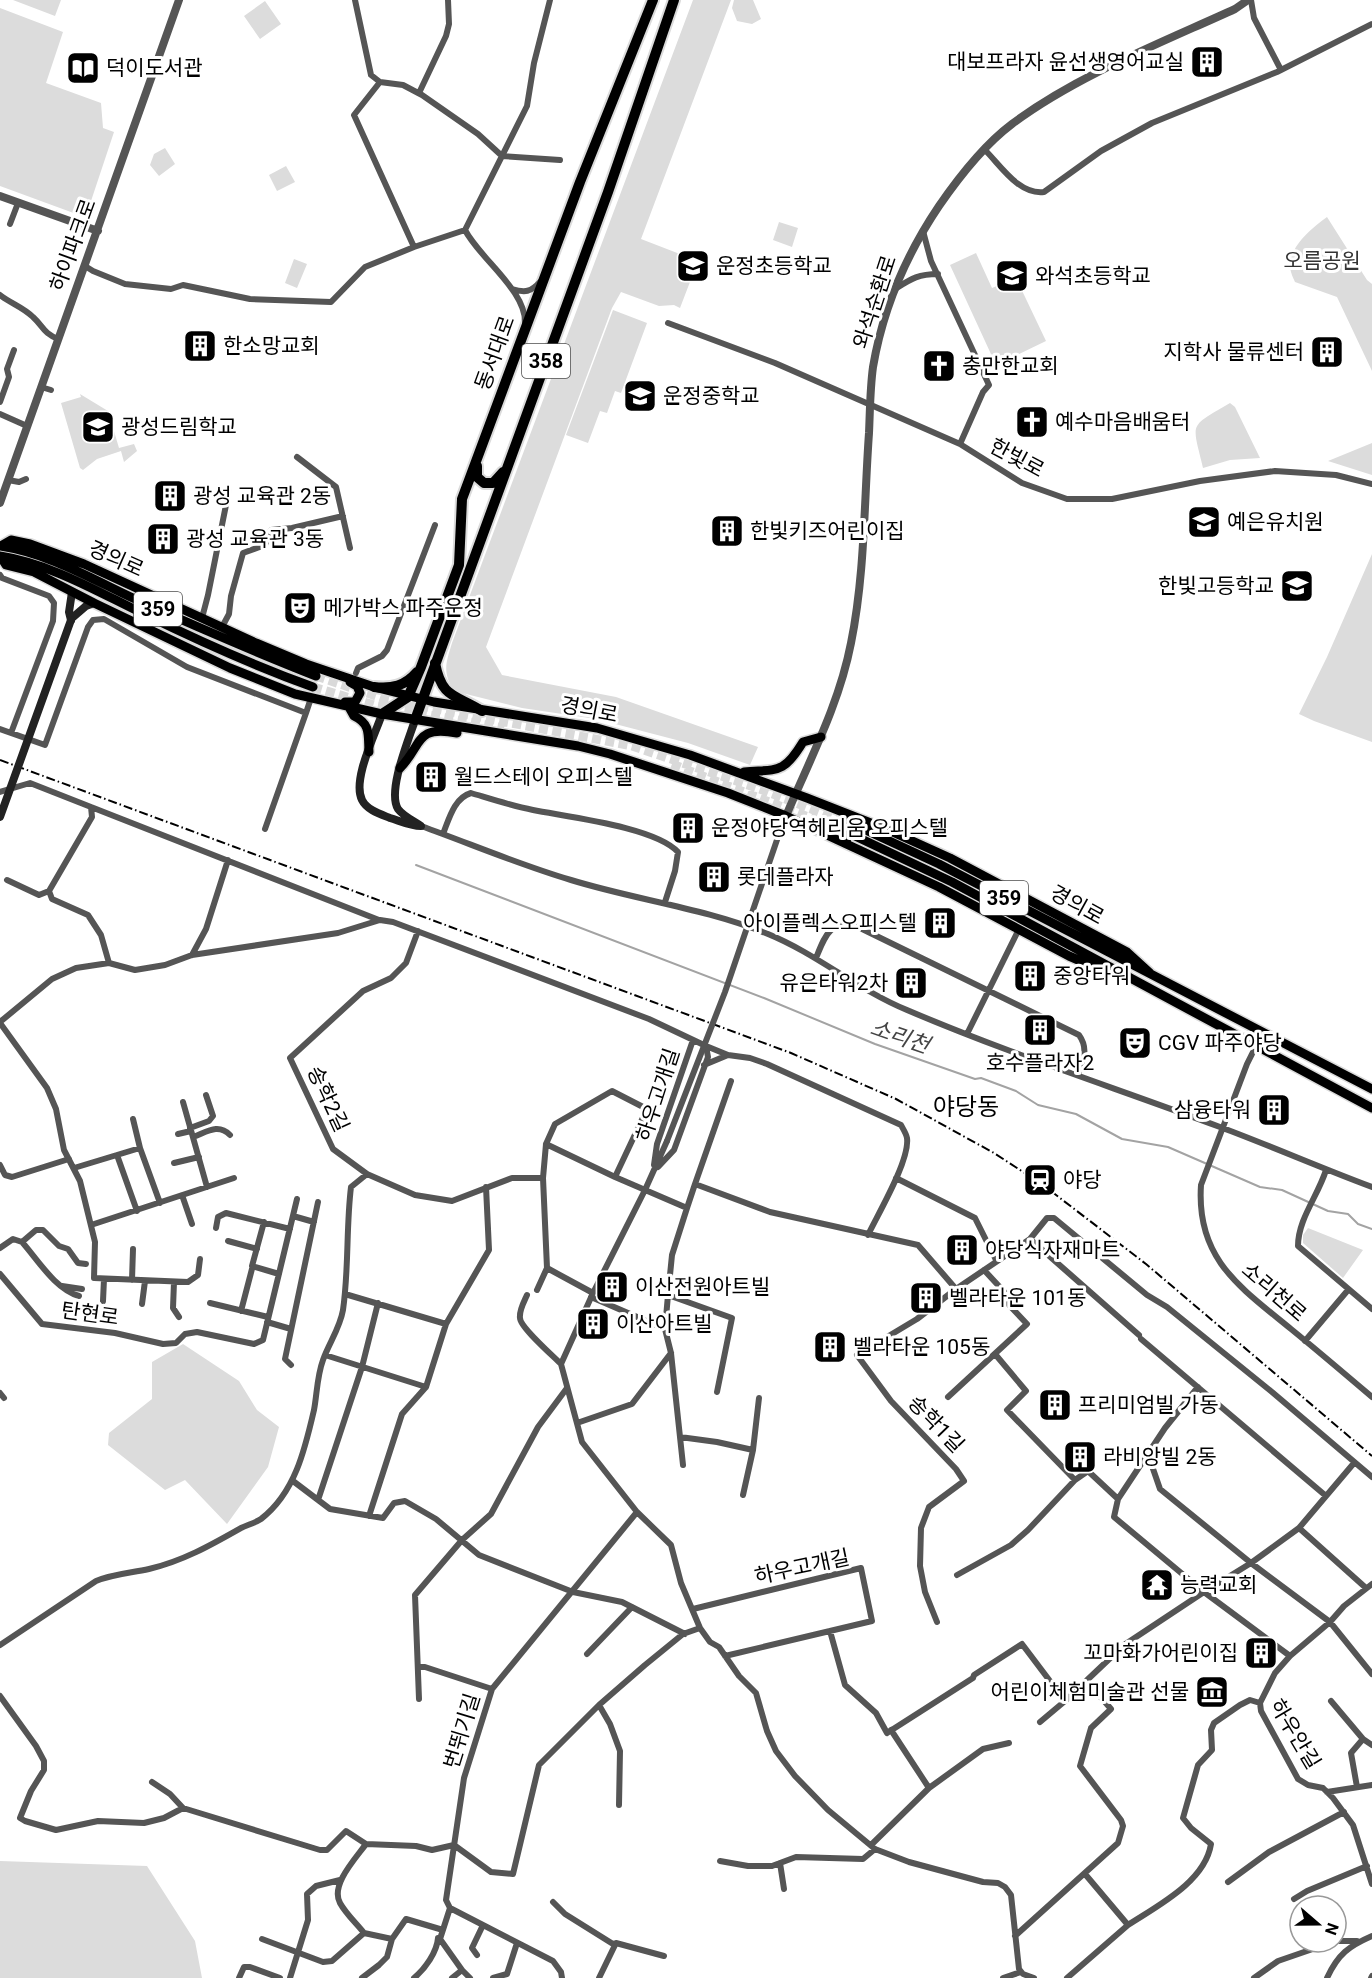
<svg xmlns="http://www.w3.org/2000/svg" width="1372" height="1978" font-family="Roboto,'Noto Sans KR',sans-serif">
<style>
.green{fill:#dcdcdc}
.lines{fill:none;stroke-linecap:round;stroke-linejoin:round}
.stream{stroke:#a3a3a3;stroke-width:2}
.primary-tunnel{stroke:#d9d9d9;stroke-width:9;stroke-dasharray:9 4.5;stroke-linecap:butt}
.primary-casing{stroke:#dbdbdb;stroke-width:12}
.trunk-casing{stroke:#dbdbdb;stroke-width:14}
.minor{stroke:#555;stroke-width:6}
.tertiary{stroke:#555;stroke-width:8}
.secondary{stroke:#222;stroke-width:8}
.primary{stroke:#000;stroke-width:9}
.trunk{stroke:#000;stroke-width:10}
.rail{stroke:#000;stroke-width:2;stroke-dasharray:9 3 1.5 3;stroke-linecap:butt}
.minor-bridge{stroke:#555;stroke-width:6}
.secondary-bridge{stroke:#222;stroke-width:8}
.labels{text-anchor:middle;stroke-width:6;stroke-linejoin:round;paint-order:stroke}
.shield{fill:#fff;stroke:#4c4c4c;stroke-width:1.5}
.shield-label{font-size:20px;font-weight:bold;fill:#000}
.poi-label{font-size:21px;fill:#000;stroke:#fff;text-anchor:start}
.street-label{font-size:21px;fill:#000;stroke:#fff}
.park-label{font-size:21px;fill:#333;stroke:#fff}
.water-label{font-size:22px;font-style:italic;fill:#444;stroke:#fff}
.quarter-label{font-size:24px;fill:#000;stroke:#fff}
</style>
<rect width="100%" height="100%" fill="#fff"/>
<path class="green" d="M13 0H61L55 16Z
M693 0H731L641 239 698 261 680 308 674 305 659 306 621 292 612 308 486 647 502 675 616 697 758 747 750 765 688 743 596 719 522 708 454 691C442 672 446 663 452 643Z
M734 0H753L761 19 752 24 737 21 732 8Z
M265 1 281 24 260 39 244 16Z
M0 8 63 32 46 83 101 103 103 128 114 132 88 210 79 215 0 186Z
M165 148 175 164 159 176 150 165 154 154Z
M286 166 295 182 277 191 269 175Z
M1327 217 1367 280 1372 284V371L1337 297 1295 282C1293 278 1291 273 1290 268 1289 246 1312 228 1327 217Z
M779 222 798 228 792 247 773 240Z
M976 253 992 288 1016 278 1046 341 996 365 950 265Z
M294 259 307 264 297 288 285 283Z
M613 310 647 323 621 393 615 391 607 413 600 411 588 443 566 435Z
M80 394 108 411 119 448 134 444 137 451 124 462 121 451 97 459 83 470 80 468 61 403 81 397Z
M1230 403 1235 407 1260 458 1230 460 1203 468C1192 421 1188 428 1230 403Z
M1372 443V475L1328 461Z
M1372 554V742L1314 721 1299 714 1327 657Z
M1308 1228 1363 1250 1343 1278 1303 1243V1235Z
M183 1344 239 1381 257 1410 279 1427 268 1467 227 1524 185 1480 165 1490 108 1445 109 1433 152 1399V1362Z
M0 1861 147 1866 195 1941 202 1978H0Z"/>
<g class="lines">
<path class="stream" d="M416 865 764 998 875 1044 975 1079 981 1078 1016 1091 1038 1105 1076 1114 1122 1139 1168 1147 1260 1187 1282 1190 1328 1211 1348 1214 1358 1224 1372 1229"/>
<path class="primary-tunnel" d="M316 676 385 699 632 746 760 789 855 826
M313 687 377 706 504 728
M672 764 849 833"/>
<defs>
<path id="primary" d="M0 546C48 553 92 579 135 599 195 626 255 652 316 676
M1 546 11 540 30 544 84 564 256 643 306 664 374 687 434 702 597 728 690 755 807 798 886 829 950 858 1127 952 1150 973
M0 556 6 565 34 572 94 603 230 668 295 694 382 714 578 746 610 754 728 793 786 816 939 887 1069 956 1099 969 1128 976
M0 556C51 564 98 592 144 614 199 641 255 666 313 687
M345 702H355L360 693 357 686 350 682
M349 707 354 716C371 724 368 735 369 752
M400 768C423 745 414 725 457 733
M744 772C777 769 783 775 803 742L821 737
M857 826 939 864 1372 1089
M853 835 952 882 1372 1108
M847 844 844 830 849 820 856 818"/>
<path id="trunk" d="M477 466V477L484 483H493L503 472
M435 663C442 699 455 694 482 711
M374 687C392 689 405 686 417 672
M382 714 408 697 421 667 459 565 462 499 580 182 653 0
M415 720 608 192 674 0"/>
</defs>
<use href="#primary" class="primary-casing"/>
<use href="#trunk" class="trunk-casing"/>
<path class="minor" d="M355 0 371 75 380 82
M1251 0 1254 18 1281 70
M419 93 446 36 449 24 448 0
M985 150C1001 166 1019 195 1044 192L1101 151 1152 123 1277 72 1372 24
M10 224 18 203
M465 230 527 106 534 63 550 0
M465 230C480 259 527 291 525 324
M923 231 931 261 989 385 983 392 960 444
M414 247 354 115 380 82 403 85 422 95 478 134 502 156 560 160
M85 266 93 271 125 284 171 289 183 285 250 299 331 302 365 267 414 247 465 230
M512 289C525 293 531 292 540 282
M895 289C911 279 918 274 938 274
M0 295C10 303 23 307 33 317 44 327 43 333 58 339
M668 323 775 363 960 444 1022 483 1067 499H1112L1200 481 1275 471 1336 475 1372 484
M41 387 51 390
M0 402 9 377 7 369 14 350
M0 414 27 426
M297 457 336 487 350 548
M8 480 19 482 26 479
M0 575 2 578 49 596 54 603 53 621 11 733
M202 618 208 595 229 490
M222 627 229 614 231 596 243 553 265 545 271 530 292 528 343 516
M356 673 358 668 382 656 387 650 435 525
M0 729 45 745 88 627 93 620 104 619 187 667 306 713 311 698
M0 792 30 783 91 807 92 817 49 891 52 899 88 915 101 935 109 963
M91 807 379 920
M421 826C471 844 520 865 571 880 636 900 704 908 768 934 817 954 858 990 907 1010 1010 1054 1116 1088 1220 1127 1271 1146 1321 1168 1372 1187
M265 829 306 713
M780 831 786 816
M443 834C449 819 454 798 471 793 491 799 512 806 533 810 568 817 655 827 678 852L675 871 665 902
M7 880 39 895 49 891
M418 931 406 963 391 978 363 991 290 1058 333 1149 367 1174 415 1195 452 1201 512 1178H543
M192 955 206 929 228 860
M816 958C825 936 830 919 858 927L1079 1035C1089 1049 1083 1060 1078 1075
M0 1022 52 979 76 968 109 963 135 970 165 965 192 955 338 933 380 920 393 922 649 1019 706 1046 728 1055 704 1065
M0 1023 47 1088 56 1109 64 1150 80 1181 95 1242 94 1278 188 1282 198 1275 200 1259
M967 1034 1019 929
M1256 1046 1247 1064 1201 1185C1196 1259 1240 1287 1291 1329 1318 1351 1345 1374 1372 1397
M728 1055 750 1058 767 1064 901 1125C903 1129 906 1133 907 1138 910 1160 878 1214 868 1235
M183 1102 207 1187
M133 1119 140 1148
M190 1128 209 1121 213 1116 206 1095
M178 1134 191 1131
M193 1137C207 1132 218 1123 230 1135
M667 1141 645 1190 593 1293 561 1364 582 1442 637 1512 671 1545 681 1583 700 1628 710 1642 719 1647 739 1676 756 1693 767 1731 776 1751 795 1776 828 1810 875 1849 909 1862 983 1882 998 1883 1005 1887 1011 1895 1019 1969 1023 1974 1034 1978
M546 1144 555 1124 612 1091 647 1109 615 1177
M117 1155 137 1211
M174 1163 199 1157
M0 1165 5 1175 12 1177 69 1159
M654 1165 657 1144 693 1040
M658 1167 674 1150 708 1057 706 1046
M74 1168 140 1148 160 1203
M1326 1170C1318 1196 1298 1219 1298 1246L1372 1309
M896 1178 975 1218 996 1260
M695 1184 731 1081
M182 1195 192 1224
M293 1216 314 1222
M264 1222 252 1266 279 1274
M91 1225 234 1178
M216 1228 218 1217 226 1213 290 1229
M1030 1239 1139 1335
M228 1241 257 1249
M22 1242 36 1230H43L59 1246 68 1249 78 1263 86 1264
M0 1248 13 1239 22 1242C38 1260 55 1289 79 1296
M0 1274 42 1324 115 1333 163 1344 176 1343 185 1334 197 1332 254 1344 263 1340 297 1199
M132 1280 133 1249
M174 1282 173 1308 179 1317
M62 1286 82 1289
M537 1290 547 1268
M593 1293 547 1268 543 1178 546 1144 615 1177 687 1208 695 1184 770 1212 918 1245 956 1289 1030 1239 1047 1218H1054L1147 1295 1167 1307 1272 1392 1372 1477
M345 1294 446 1324
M527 1295C524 1302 519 1310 520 1318 520 1327 552 1355 561 1364
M668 1295 672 1255 687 1208
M591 1297 665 1329
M103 1301 104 1279
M210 1303 268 1317
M142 1304 145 1281
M241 1311 253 1265
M267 1322 291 1329
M1141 1339 1326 1496
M1305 1341 1348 1290
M995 1354 1026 1391 1007 1410 1075 1480 1088 1471 1118 1499 1114 1517 1204 1592 1290 1656
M325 1355 426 1387
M291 1365 285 1359 318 1202
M0 1393 4 1398
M948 1397 1027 1324 1009 1305V1297L984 1270
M577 1423 632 1404 671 1353
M680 1437 717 1442 753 1450 759 1398
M1146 1459 1151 1463 1160 1489 1251 1563 1330 1622 1372 1674
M683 1465 671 1353 665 1329 668 1295 732 1318 717 1392
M293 1481 330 1509 383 1518 394 1503 405 1501 436 1519 479 1555 573 1592 622 1602 685 1634
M743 1495 753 1450
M1118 1499 1165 1428 1198 1387
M318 1500 362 1367 378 1303
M369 1516 402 1414 426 1387 446 1324 489 1250 486 1187
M1299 1528 1366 1588
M957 1575 1011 1545 1028 1530 1075 1480
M693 1609 861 1568 872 1621 725 1656
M937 1622 925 1592 920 1566 921 1528 929 1507 964 1481 956 1469 891 1401 857 1355 917 1319 956 1289
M830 1631 845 1685 876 1713 887 1733 973 1678 974 1675 1022 1644 1065 1701 1040 1722
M0 1645 96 1581C113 1574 131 1573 149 1569 183 1561 211 1545 241 1528 247 1525 255 1523 261 1519 295 1493 305 1449 314 1410 317 1394 317 1376 323 1360 329 1343 340 1328 343 1310 349 1269 346 1227 351 1187L367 1174
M587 1654 632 1607
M418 1667H425L492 1689
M0 1696 36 1746 44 1761V1770L31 1791 20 1818 25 1821 56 1830 98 1821 144 1823 164 1818 183 1808
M419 1699 415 1595 462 1540 491 1514 538 1427 567 1388
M1065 1701 1124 1645 1204 1592 1251 1563 1299 1528 1354 1463
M1331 1701 1363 1739 1351 1753 1357 1787
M1260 1703 1275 1673 1290 1656 1330 1622 1344 1606 1372 1584
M599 1705 610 1724 620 1751 619 1805
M1363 1739 1372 1745
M152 1782 170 1794 183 1808 320 1850H327L346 1831 366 1844 416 1846 432 1850 454 1845 491 1872 513 1874 539 1765 599 1705 645 1665 683 1634 700 1628
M929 1788 983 1749 1009 1743
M1327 1792 1372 1785
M871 1845 929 1788 891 1730
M720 1861 748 1866H772L796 1857 863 1859 875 1849
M780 1863 784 1889
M1228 1882 1269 1852 1344 1812
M1294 1899 1307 1891 1367 1866
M553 1902 565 1914 613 1944 616 1943
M450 1908 440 1939 462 1970 452 1978
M1128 1925C1157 1906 1205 1882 1211 1844L1191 1828 1183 1818 1198 1765 1212 1750 1211 1730 1214 1723 1240 1705 1250 1700 1260 1703 1261 1711 1298 1779 1308 1785 1323 1788 1333 1798 1353 1825 1372 1884
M364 1933C357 1924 346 1914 340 1903 330 1885 356 1858 366 1844
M1015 1936 1118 1843 1123 1826 1121 1820 1080 1766 1091 1728 1111 1709 1087 1681
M262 1939 323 1962 332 1961 364 1933 392 1939
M1336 1941H1357
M477 1955 472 1948 483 1925
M462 1970 470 1978
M239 1978 244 1967H250L280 1978
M290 1978 308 1920 307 1894 316 1886 340 1880
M362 1978 379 1965 387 1957 392 1939 406 1919 443 1930
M414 1978C425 1969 437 1952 438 1938
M493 1978 507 1974 517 1943
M562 1978 561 1972 553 1961 450 1908 446 1900 464 1778 492 1689 637 1512
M599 1978 616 1943 664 1956
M1003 1978 1021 1972
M1067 1978 1128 1925 1085 1874
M1254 1978 1278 1961 1333 1942
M1327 1978C1338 1954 1349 1946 1372 1936
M1371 1978 1372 1976"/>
<path class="tertiary" d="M0 196 98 231
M0 503 179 0
M786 816C810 759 839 705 851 643 865 574 864 502 869 433 870 411 870 389 873 367 883 308 906 255 939 206 959 177 984 145 1012 124 1076 76 1163 42 1235 9L1248 0"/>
<path class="secondary" d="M72 618 86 606 94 603
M71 620 69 612 72 592
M382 714C375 735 352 780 362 800 367 810 380 814 390 818 400 821 410 826 421 826 414 821 403 816 398 809 387 791 409 739 415 720"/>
<use href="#primary" class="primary"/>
<use href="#trunk" class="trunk"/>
<path class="rail" d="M0 760 791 1053 896 1099 994 1153 1043 1185 1146 1264 1372 1456"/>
<path class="minor-bridge" d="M667 1141 725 992 780 831"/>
<path class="secondary-bridge" d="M0 817 71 620"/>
</g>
<defs>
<symbol id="building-square" viewBox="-11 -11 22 22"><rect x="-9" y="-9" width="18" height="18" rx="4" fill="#000" stroke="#fff"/><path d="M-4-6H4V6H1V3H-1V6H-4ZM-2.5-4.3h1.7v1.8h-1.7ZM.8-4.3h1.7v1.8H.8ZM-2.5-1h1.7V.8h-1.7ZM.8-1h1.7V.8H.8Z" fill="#fff"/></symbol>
<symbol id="library-square" viewBox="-11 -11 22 22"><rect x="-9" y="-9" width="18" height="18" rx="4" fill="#000" stroke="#fff"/><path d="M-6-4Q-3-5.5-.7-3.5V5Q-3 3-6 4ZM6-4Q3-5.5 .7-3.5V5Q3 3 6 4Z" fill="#fff"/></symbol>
<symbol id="school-square" viewBox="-11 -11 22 22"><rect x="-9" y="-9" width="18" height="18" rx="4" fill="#000" stroke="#fff"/><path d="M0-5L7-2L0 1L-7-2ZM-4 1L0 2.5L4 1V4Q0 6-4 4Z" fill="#fff"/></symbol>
<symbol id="church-square" viewBox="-11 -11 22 22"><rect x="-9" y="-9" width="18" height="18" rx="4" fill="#000" stroke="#fff"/><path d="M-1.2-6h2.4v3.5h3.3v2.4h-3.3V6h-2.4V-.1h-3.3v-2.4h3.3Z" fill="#fff"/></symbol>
<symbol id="theatre-square" viewBox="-11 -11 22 22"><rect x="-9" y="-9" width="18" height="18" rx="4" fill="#000" stroke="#fff"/><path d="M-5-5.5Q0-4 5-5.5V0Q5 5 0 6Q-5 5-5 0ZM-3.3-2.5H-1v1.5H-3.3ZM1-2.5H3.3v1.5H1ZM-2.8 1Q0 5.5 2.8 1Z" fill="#fff"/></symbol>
<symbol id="station-square" viewBox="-11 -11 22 22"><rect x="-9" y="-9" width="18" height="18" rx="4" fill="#000" stroke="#fff"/><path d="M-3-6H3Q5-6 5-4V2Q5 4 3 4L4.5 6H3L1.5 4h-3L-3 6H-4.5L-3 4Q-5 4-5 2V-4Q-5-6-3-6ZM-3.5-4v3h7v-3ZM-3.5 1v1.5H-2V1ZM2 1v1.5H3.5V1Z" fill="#fff"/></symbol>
<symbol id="temple-square" viewBox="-11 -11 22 22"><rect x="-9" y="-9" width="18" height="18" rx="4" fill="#000" stroke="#fff"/><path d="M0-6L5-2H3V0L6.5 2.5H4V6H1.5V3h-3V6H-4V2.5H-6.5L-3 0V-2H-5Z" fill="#fff"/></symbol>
<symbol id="museum-square" viewBox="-11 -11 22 22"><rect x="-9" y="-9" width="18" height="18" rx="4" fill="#000" stroke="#fff"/><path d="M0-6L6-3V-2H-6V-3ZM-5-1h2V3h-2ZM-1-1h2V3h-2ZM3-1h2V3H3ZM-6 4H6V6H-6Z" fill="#fff"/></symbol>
</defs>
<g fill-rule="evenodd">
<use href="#building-square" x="1188" y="43" width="38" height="38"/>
<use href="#library-square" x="64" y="49" width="38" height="38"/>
<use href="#school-square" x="674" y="247" width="38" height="38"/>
<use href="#school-square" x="993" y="257" width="38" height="38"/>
<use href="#building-square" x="181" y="327" width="38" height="38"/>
<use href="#building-square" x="1308" y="333" width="38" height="38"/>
<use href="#church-square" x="920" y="347" width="38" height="38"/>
<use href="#school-square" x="621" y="377" width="38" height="38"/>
<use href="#church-square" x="1013" y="403" width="38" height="38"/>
<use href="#school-square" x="79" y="408" width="38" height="38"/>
<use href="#building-square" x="151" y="477" width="38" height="38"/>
<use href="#school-square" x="1185" y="503" width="38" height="38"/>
<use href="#building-square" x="708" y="512" width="38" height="38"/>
<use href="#building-square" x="144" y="520" width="38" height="38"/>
<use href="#school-square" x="1278" y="567" width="38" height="38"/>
<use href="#theatre-square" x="281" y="589" width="38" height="38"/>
<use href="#building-square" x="412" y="758" width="38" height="38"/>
<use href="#building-square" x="669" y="809" width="38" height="38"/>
<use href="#building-square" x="695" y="858" width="38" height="38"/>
<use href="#building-square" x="921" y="904" width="38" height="38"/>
<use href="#building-square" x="1011" y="957" width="38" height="38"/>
<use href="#building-square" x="892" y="964" width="38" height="38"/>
<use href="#building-square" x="1021" y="1011" width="38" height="38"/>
<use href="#theatre-square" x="1116" y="1024" width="38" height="38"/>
<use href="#building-square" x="1255" y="1091" width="38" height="38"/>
<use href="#station-square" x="1021" y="1161" width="38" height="38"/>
<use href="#building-square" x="943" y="1231" width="38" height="38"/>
<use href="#building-square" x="593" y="1268" width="38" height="38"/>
<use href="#building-square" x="907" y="1279" width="38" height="38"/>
<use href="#building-square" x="574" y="1305" width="38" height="38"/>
<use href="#building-square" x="811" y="1328" width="38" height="38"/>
<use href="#building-square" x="1036" y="1386" width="38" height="38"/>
<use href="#building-square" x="1061" y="1438" width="38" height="38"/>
<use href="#temple-square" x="1138" y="1566" width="38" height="38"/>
<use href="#building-square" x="1242" y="1634" width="38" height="38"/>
<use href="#museum-square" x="1193" y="1673" width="38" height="38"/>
</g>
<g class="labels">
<g class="shield">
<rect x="522" y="344" width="48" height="34" rx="4.5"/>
<rect x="134" y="592" width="48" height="34" rx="4.5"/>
<rect x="980" y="881" width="48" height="34" rx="4.5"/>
</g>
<g class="shield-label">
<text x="546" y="368">358</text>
<text x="158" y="616">359</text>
<text x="1004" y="905">359</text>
</g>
<g class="poi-label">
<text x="1184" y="69" text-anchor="end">대보프라자 윤선생영어교실</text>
<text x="106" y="75">덕이도서관</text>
<text x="716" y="273">운정초등학교</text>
<text x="1035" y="283">와석초등학교</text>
<text x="223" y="353">한소망교회</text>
<text x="1304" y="359" text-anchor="end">지학사 물류센터</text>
<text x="962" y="373">충만한교회</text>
<text x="663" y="403">운정중학교</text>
<text x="1055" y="429">예수마음배움터</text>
<text x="121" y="434">광성드림학교</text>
<text x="193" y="503">광성 교육관 2동</text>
<text x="1227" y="529">예은유치원</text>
<text x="750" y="538">한빛키즈어린이집</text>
<text x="186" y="546">광성 교육관 3동</text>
<text x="1274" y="593" text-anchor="end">한빛고등학교</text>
<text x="323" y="615">메가박스 파주운정</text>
<text x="454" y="784">월드스테이 오피스텔</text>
<text x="711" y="835">운정야당역헤리움 오피스텔</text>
<text x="737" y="884">롯데플라자</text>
<text x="917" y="930" text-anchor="end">아이플렉스오피스텔</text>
<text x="1053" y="983">중앙타워</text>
<text x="888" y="990" text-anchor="end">유은타워2차</text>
<text x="1158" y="1050">CGV 파주야당</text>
<text x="1040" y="1070" text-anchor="middle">호수플라자2</text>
<text x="1251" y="1117" text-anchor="end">삼융타워</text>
<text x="1063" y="1187">야당</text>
<text x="985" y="1257">야당식자재마트</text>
<text x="635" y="1294">이산전원아트빌</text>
<text x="949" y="1305">벨라타운 101동</text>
<text x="616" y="1331">이산아트빌</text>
<text x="853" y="1354">벨라타운 105동</text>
<text x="1078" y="1412">프리미엄빌 가동</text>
<text x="1103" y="1464">라비앙빌 2동</text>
<text x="1180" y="1592">능력교회</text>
<text x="1238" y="1660" text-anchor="end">꼬마화가어린이집</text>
<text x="1189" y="1699" text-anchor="end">어린이체험미술관 선물</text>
</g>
<g class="street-label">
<text transform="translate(73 245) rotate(-70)" y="7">하이파크로</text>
<text transform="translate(875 302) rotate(-72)" y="7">와석순환로</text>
<text transform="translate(495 353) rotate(-70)" y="7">동서대로</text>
<text transform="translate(1017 458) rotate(28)" y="7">한빛로</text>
<text transform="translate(116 559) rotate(24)" y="7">경의로</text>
<text transform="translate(589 710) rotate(11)" y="7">경의로</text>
<text transform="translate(1077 905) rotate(29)" y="7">경의로</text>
<text transform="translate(658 1095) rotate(-72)" y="7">하우고개길</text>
<text transform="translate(328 1099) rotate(65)" y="7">송학2길</text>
<text transform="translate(1274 1292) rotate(41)" y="7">소리천로</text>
<text transform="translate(90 1314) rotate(8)" y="7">탄현로</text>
<text transform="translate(936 1424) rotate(46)" y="7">송학1길</text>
<text transform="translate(802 1567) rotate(-12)" y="7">하우고개길</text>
<text transform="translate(462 1731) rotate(-73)" y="7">번뛰기길</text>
<text transform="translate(1295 1734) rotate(59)" y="7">하우안길</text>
</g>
<g class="park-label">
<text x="1322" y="268">오름공원</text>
</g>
<g class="water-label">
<text transform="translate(900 1036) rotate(19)" y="8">소리천</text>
</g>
<g class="quarter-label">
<text x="966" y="1115">야당동</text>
</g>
</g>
<g transform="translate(1318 1924) rotate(110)"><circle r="28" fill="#ffffff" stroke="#999999" stroke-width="1.5"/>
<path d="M0-4.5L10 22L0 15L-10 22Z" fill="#000000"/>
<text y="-9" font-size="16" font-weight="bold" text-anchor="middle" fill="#000000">N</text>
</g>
</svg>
